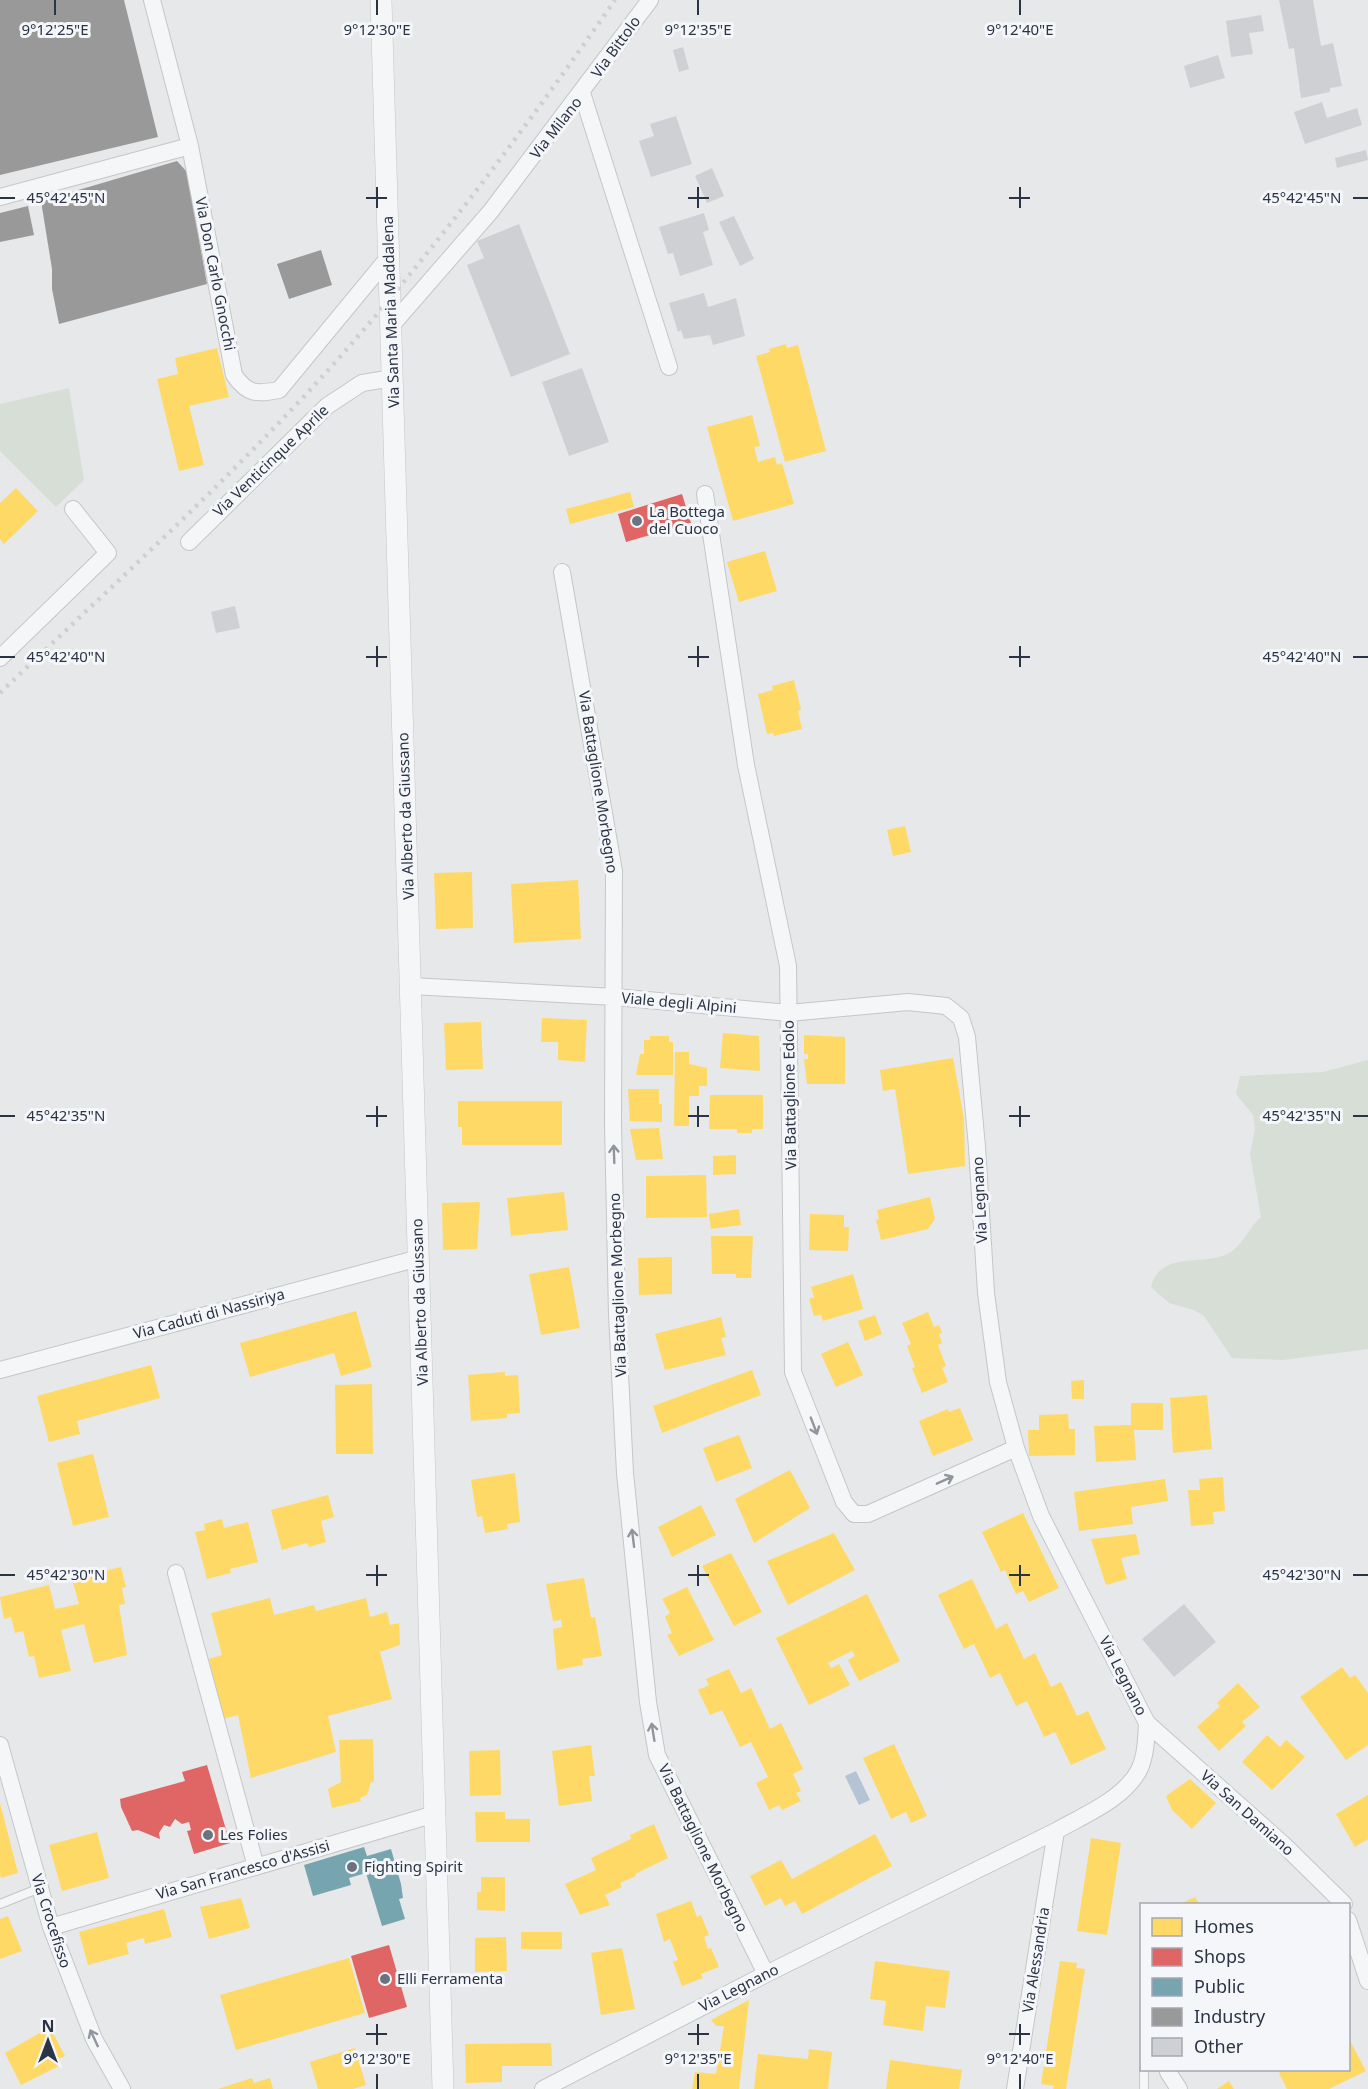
<svg xmlns="http://www.w3.org/2000/svg" width="1368" height="2089" font-family="'Noto Sans',sans-serif">
<style>
.green{fill:#d6ded6}
.water{fill:#b4c4d5}
.homes{fill:#ffd966}
.shops{fill:#e06666}
.public{fill:#76a5af}
.industry{fill:#999}
.building{fill:#ced0d3}
.lines{fill:none;stroke-linecap:round;stroke-linejoin:round}
.service-casing{stroke:#c4c6c8;stroke-width:10}
.minor-casing{stroke:#c4c6c8;stroke-width:18}
.tertiary-casing{stroke:#c4c6c8;stroke-width:22}
.service{stroke:#f5f6f7;stroke-width:8}
.minor{stroke:#f5f6f7;stroke-width:16}
.tertiary{stroke:#f5f6f7;stroke-width:21}
.rail{stroke:#cecfd2;stroke-width:4.5;stroke-dasharray:3 6;stroke-linecap:butt}
.oneway{stroke:#90959e}
.ticks{fill:none;stroke:#2b3445;stroke-width:2}
.poi-dot{fill:#6c737f;stroke:#f4f6f9;stroke-width:2}
.labels{text-anchor:middle;stroke-width:6;stroke-linejoin:round;paint-order:stroke}
.street-label{font-size:15px;fill:#2b3445;stroke:#f4f6f9}
.poi-label{font-size:15px;fill:#2b3445;stroke:#f4f6f9;text-anchor:start}
.ticks-label{font-size:15px;text-anchor:middle;fill:#2b3445;stroke:#f4f6f9;stroke-width:6;stroke-linejoin:round;paint-order:stroke}
</style>
<rect width="100%" height="100%" fill="#e6e8ea"/>
<path class="green" d="M69 388 84 480 56 507 0 451V404Z
M1368 1060V1349L1283 1360 1232 1358 1204 1316 1194 1310 1169 1303 1151 1287C1160 1249 1205 1268 1231 1252 1244 1243 1249 1227 1261 1217L1250 1154 1255 1129 1253 1115 1236 1094 1240 1076 1323 1072Z"/>
<path class="water" d="M856 1771 870 1800 859 1805 845 1776Z"/>
<path class="homes" d="M786 344 787 348 798 345 826 451 785 462 756 356 770 352 769 349Z
M217 348 229 397 189 406 204 465 179 471 157 379 178 374 175 358Z
M752 415 760 446 754 447 758 462 775 457 777 465 782 463 794 504 733 521 707 427Z
M16 488 38 511 4 544 0 539V503Z
M630 492 634 507 570 524 566 509Z
M765 551 777 591 739 602 727 562Z
M794 680 801 710 798 711 802 729 774 736 773 733 767 734 758 694 773 690 772 686Z
M905 826 911 852 893 856 887 830Z
M472 872 473 928 436 929 434 873Z
M578 880 581 939 514 943 511 884Z
M542 1018 587 1020 585 1062 558 1060V1042H541Z
M481 1022 483 1069 446 1070 444 1023Z
M723 1033 759 1036 760 1071 720 1068Z
M804 1035 845 1037V1084H807L804 1059H808V1054H804Z
M650 1036H669V1042H673V1075H636L640 1054H644V1040H650Z
M675 1052H689V1064L707 1068V1086H699V1096H689V1126H674Z
M953 1058 964 1118 965 1166 908 1174 895 1089 883 1091 880 1070Z
M628 1089H659V1104H662V1122L630 1121Z
M710 1095H763V1129H752V1133H737V1129H709Z
M458 1101H562V1145H462V1127H458Z
M659 1128 663 1159 636 1160 630 1129Z
M736 1155V1174L713 1175V1156Z
M706 1175 707 1217 646 1218V1176Z
M564 1192 568 1230 511 1236 507 1198Z
M930 1197 935 1219 928 1229 881 1240 876 1220 879 1219 877 1210Z
M480 1202 477 1249 443 1250 442 1203Z
M739 1209 741 1225 711 1229 709 1214Z
M810 1214 844 1215V1227H849L848 1251 809 1250Z
M711 1236H753L751 1278H736V1274H712Z
M672 1257V1294L639 1295 638 1258Z
M569 1267 580 1328 541 1335 529 1274Z
M853 1274 863 1309 823 1321 821 1315 814 1316 809 1299 814 1297 811 1287Z
M356 1311 372 1367 341 1376 334 1353 250 1377 240 1343Z
M928 1312 934 1327 939 1325 942 1333 939 1334 942 1343 938 1345 946 1366 942 1368 948 1382 922 1393 912 1368 915 1367 907 1346 911 1344 902 1323Z
M875 1315 882 1334 865 1341 858 1321Z
M721 1317 726 1337 721 1338 726 1355 665 1370 655 1334Z
M848 1342 863 1375 836 1387 821 1354Z
M151 1365 160 1398 77 1421 80 1434 49 1442 37 1396Z
M752 1370 761 1395 662 1433 653 1406Z
M505 1372V1376L518 1375 520 1413 507 1414V1418L471 1421 468 1375Z
M1084 1380V1399H1072L1071 1381Z
M372 1384 373 1454H336L335 1385Z
M1207 1395 1212 1449 1173 1453 1170 1398Z
M1131 1403H1163V1430H1134L1136 1460 1096 1462 1094 1426 1131 1425Z
M960 1408 973 1440 933 1456 919 1421 948 1409 949 1412Z
M1068 1414 1069 1429H1075V1455L1029 1456 1028 1430H1039V1415Z
M739 1435 752 1468 716 1482 703 1448Z
M93 1454 109 1517 73 1526 57 1463Z
M790 1470 810 1508 754 1543 735 1499Z
M515 1473 520 1522 507 1524 508 1529 485 1533 482 1516 477 1517 471 1480Z
M1223 1477 1225 1511 1213 1512 1214 1524 1191 1526 1188 1490H1200L1199 1479Z
M1165 1479 1168 1501 1131 1507 1133 1524 1079 1531 1074 1492Z
M328 1495 334 1517 321 1521 326 1542 309 1547 307 1543 282 1550 271 1510Z
M701 1505 716 1535 672 1557 658 1527Z
M1023 1513 1059 1588 1029 1602 1023 1591 1016 1594 1005 1570 1001 1572 982 1532Z
M222 1519 224 1528 248 1522 258 1562 230 1569 231 1573 207 1579 195 1532 205 1530 204 1524Z
M834 1533 855 1570 788 1605 767 1561Z
M1136 1534 1140 1554 1121 1558 1127 1579 1106 1585 1091 1539Z
M731 1553 762 1612 734 1626 702 1566Z
M121 1567 126 1587 122 1588 125 1604 119 1605 127 1655 94 1663 84 1624 61 1630 71 1671 39 1678 34 1656 29 1657 23 1631 15 1633 11 1617 4 1619 0 1597 49 1585 55 1609 79 1604 72 1579Z
M584 1578 591 1618 595 1617 602 1656 582 1659 583 1665 557 1670 553 1629 562 1627 561 1620 553 1621 546 1584Z
M972 1579 996 1629 1007 1623 1024 1659 1035 1653 1051 1687 1061 1682 1077 1716 1088 1711 1106 1749 1071 1765 1055 1732 1044 1737 1027 1701 1016 1706 1000 1673 990 1678 974 1644 964 1649 938 1595Z
M687 1587 714 1640 679 1656 667 1635 672 1633 665 1617 670 1613 662 1599Z
M867 1594 900 1661 859 1681 848 1660 855 1656 852 1651 828 1663 831 1668 839 1664 850 1685 809 1705 776 1638Z
M270 1598 274 1615 314 1605 316 1611 366 1598 370 1617 387 1612 390 1625 399 1623 400 1645 380 1652 392 1699 328 1716 336 1752 251 1778 238 1715 223 1719 209 1659 222 1655 211 1613Z
M1342 1667 1350 1678 1355 1675 1368 1693V1745L1346 1760 1300 1697Z
M729 1669 741 1693 751 1688 770 1729 781 1723 803 1769 793 1774 801 1791 796 1793 801 1801 782 1810 779 1805 769 1810 756 1783 768 1777 751 1742 740 1747 722 1710 710 1715 698 1690 709 1685 706 1679Z
M1238 1683 1260 1707 1242 1722 1246 1726 1219 1751 1197 1727 1220 1706 1217 1703Z
M1267 1735 1280 1747 1286 1740 1305 1757 1272 1790 1242 1762Z
M373 1739 374 1782H371L367 1795 360 1798 361 1801 332 1808 328 1789 341 1782 339 1740Z
M894 1744 927 1816 911 1823 906 1812 891 1819 863 1758Z
M591 1745 595 1776H589L592 1801 559 1806 552 1751Z
M500 1750 501 1795 470 1796 469 1751Z
M1190 1779 1216 1803 1192 1829 1172 1810 1166 1796Z
M1368 1795V1839L1355 1847 1336 1814Z
M0 1803 18 1873 1 1878 0 1874Z
M475 1812H505V1819H530V1842H476Z
M654 1824 668 1858 635 1874 636 1876 620 1883 622 1887 605 1895 610 1905 580 1915 565 1884 596 1870 591 1858 631 1839 630 1835Z
M97 1832 109 1878 62 1891 49 1845Z
M875 1834 892 1866 802 1914 795 1901 785 1906 781 1898 765 1906 750 1876 781 1860 792 1879Z
M1091 1838 1121 1843 1107 1935 1077 1931Z
M481 1877H505V1911L477 1910V1892H481Z
M1195 1897 1199 1904H1180Z
M241 1898 250 1928 209 1939 200 1907Z
M691 1901 697 1917 701 1915 709 1935 704 1937 708 1949 711 1948 719 1967 701 1974 703 1978 682 1986 673 1962 678 1960 670 1939 664 1942 656 1914Z
M164 1909 172 1937 145 1944 144 1938 126 1943 129 1954 88 1965 79 1932Z
M8 1916 22 1951 0 1959V1919Z
M521 1932H562V1949H521Z
M506 1937 507 1971 475 1972V1938Z
M622 1948 635 2009 601 2015 591 1953Z
M349 1958 365 2013 236 2050 220 1995Z
M875 1961 950 1971 945 2008 926 2006 923 2031 883 2025 886 2001 870 1999Z
M1060 1961 1077 1963 1076 1968 1085 1969 1066 2089H1053L1054 2086 1041 2084Z
M749 2000 739 2089H692L695 2072 716 2074 724 2026H716L711 2020Z
M50 2027 65 2056 58 2059 61 2065 21 2085 5 2053Z
M1348 2037 1366 2071 1329 2089H1287L1279 2073 1285 2070H1348Z
M551 2043 552 2066H502V2082L466 2083 465 2044Z
M355 2048 366 2085 353 2089H318L310 2062Z
M809 2049 832 2052 828 2089H754L758 2054 808 2059Z
M890 2060 962 2070 959 2089H886Z
M252 2078 254 2083 270 2078 273 2089H218Z
M1229 2081 1234 2089H1217Z"/>
<path class="shops" d="M682 494 691 523 626 542 618 514Z
M207 1765 230 1843 194 1854 187 1831 191 1830 189 1822 182 1824 175 1819 170 1827 164 1825 159 1833 160 1839 138 1830 132 1831 121 1807 120 1799 185 1781 182 1772Z
M389 1945 407 2007 369 2018 351 1956Z"/>
<path class="public" d="M364 1847 367 1856 391 1849 401 1884 403 1898 399 1899 405 1919 382 1926 366 1873 349 1878 351 1885 313 1896 304 1865Z"/>
<path class="industry" d="M0 0H124L158 137 0 175Z
M177 161 187 172 207 284 59 324 52 289V269L41 201Z
M28 206 34 235 0 242V213Z
M321 250 332 285 289 299 277 264Z"/>
<path class="building" d="M1279 0H1313L1321 46 1333 43 1342 86 1330 88V92L1301 98 1294 48 1289 49Z
M1261 15 1264 31 1249 33 1253 54 1231 57 1226 21Z
M683 47 689 69 679 72 673 50Z
M1218 55 1225 78 1190 88 1184 66Z
M1322 102 1327 118 1357 108 1362 125 1305 144 1294 112Z
M676 116 692 164 651 177 639 141 654 136 650 124Z
M1366 150 1368 160 1337 168 1335 158Z
M712 168 724 196 707 203 695 176Z
M704 213 709 230 703 232 713 265 680 276 673 253 668 254 659 227Z
M734 216 754 259 740 266 719 222Z
M519 224 570 354 511 377 467 265 484 258 477 241Z
M704 293 708 307 736 298 745 336 713 345 710 335 684 339 681 330 678 332 669 303Z
M582 368 609 442 569 456 542 382Z
M235 606 240 628 216 633 211 612Z
M1184 1604 1216 1642 1174 1677 1142 1639Z"/>
<g class="lines">
<defs>
<path id="service" d="M0 1904 40 1888
M1144 2089V2071"/>
<path id="minor" d="M152 0 190 146
M582 93 669 367
M0 197 190 146 234 375C248 395 256 394 279 390L388 258
M391 326 491 211 650 0
M705 494 746 765 788 966 793 1372 844 1502 854 1514H868L1016 1448
M189 542 327 406 362 383 393 378
M562 572 614 871 613 1123 617 1314 625 1473 648 1702 657 1755 766 1974
M0 658 108 553 73 509
M411 986 615 997 789 1013 908 1002 946 1006 961 1018 967 1037 977 1147 986 1293 998 1382 1016 1448 1041 1516 1147 1723C1146 1739 1146 1756 1139 1770 1124 1799 1084 1815 1056 1831L766 1974 543 2089
M0 1370 419 1258
M176 1573 256 1867
M1147 1723 1284 1845 1344 1904
M0 1745 51 1927 94 2039 122 2089
M1348 1920 1368 1981
M51 1927 435 1814
M1168 2072 1179 2089
M1015 2089 1056 1831"/>
<path id="tertiary" d="M381 0 443 2089"/>
</defs>
<use href="#service" class="service-casing"/>
<use href="#minor" class="minor-casing"/>
<use href="#tertiary" class="tertiary-casing"/>
<use href="#service" class="service"/>
<use href="#minor" class="minor"/>
<use href="#tertiary" class="tertiary"/>
<path class="rail" d="M0 693C120 578 245 466 354 341 448 232 533 118 615 0"/>
</g>
<defs><path id="oneway-shaft" d="M-6 0H5M1.5-3L5.5 0L1.5 3" fill="none" stroke-width="1.6" stroke-linecap="round" stroke-linejoin="round" transform="scale(1.5)"/></defs>
<g class="oneway">
<use href="#oneway-shaft" transform="translate(614 1154) rotate(-92)"/>
<use href="#oneway-shaft" transform="translate(814 1426) rotate(69)"/>
<use href="#oneway-shaft" transform="translate(945 1480) rotate(-24)"/>
<use href="#oneway-shaft" transform="translate(633 1538) rotate(-97)"/>
<use href="#oneway-shaft" transform="translate(653 1732) rotate(-99)"/>
<use href="#oneway-shaft" transform="translate(94 2038) rotate(-115)"/>
</g>
<path class="ticks" d="M55 0V15M377 0V15M698 0V15M1020 0V15M377 187V208M698 187V208M1020 187V208M0 198H15M366 198H387M688 198H709M1009 198H1030M1353 198H1368M377 646V667M698 646V667M1020 646V667M0 657H15M366 657H387M688 657H709M1009 657H1030M1353 657H1368M377 1106V1127M698 1106V1127M1020 1106V1127M0 1116H15M366 1116H387M688 1116H709M1009 1116H1030M1353 1116H1368M377 1565V1586M698 1565V1586M1020 1565V1586M0 1575H15M366 1575H387M688 1575H709M1009 1575H1030M1353 1575H1368M377 2024V2045M698 2024V2045M1020 2024V2045M366 2034H387M688 2034H709M1009 2034H1030M377 2074V2089M698 2074V2089M1020 2074V2089"/>
<g class="poi-dot">
<circle cx="637" cy="521" r="6"/>
<circle cx="208" cy="1835" r="6"/>
<circle cx="352" cy="1867" r="6"/>
<circle cx="385" cy="1979" r="6"/>
</g>
<g class="labels">
<g class="street-label">
<text transform="translate(616 47) rotate(-54)" y="5">Via Bittolo</text>
<text transform="translate(556 128) rotate(-52)" y="5">Via Milano</text>
<text transform="translate(215 274) rotate(79)" y="5">Via Don Carlo Gnocchi</text>
<text transform="translate(391 312) rotate(-92)" y="5">Via Santa Maria Maddalena</text>
<text transform="translate(271 461) rotate(-44)" y="5">Via Venticinque Aprile</text>
<text transform="translate(598 782) rotate(81)" y="5">Via Battaglione Morbegno</text>
<text transform="translate(406 816) rotate(-92)" y="5">Via Alberto da Giussano</text>
<text transform="translate(679 1003) rotate(5)" y="5">Viale degli Alpini</text>
<text transform="translate(790 1095) rotate(-91)" y="5">Via Battaglione Edolo</text>
<text transform="translate(980 1200) rotate(-93)" y="5">Via Legnano</text>
<text transform="translate(618 1285) rotate(-92)" y="5">Via Battaglione Morbegno</text>
<text transform="translate(420 1302) rotate(-92)" y="5">Via Alberto da Giussano</text>
<text transform="translate(209 1314) rotate(-15)" y="5">Via Caduti di Nassiriya</text>
<text transform="translate(1123 1676) rotate(63)" y="5">Via Legnano</text>
<text transform="translate(1247 1813) rotate(42)" y="5">Via San Damiano</text>
<text transform="translate(703 1848) rotate(64)" y="5">Via Battaglione Morbegno</text>
<text transform="translate(243 1870) rotate(-16)" y="5">Via San Francesco d'Assisi</text>
<text transform="translate(51 1921) rotate(72)" y="5">Via Crocefisso</text>
<text transform="translate(1036 1960) rotate(-81)" y="5">Via Alessandria</text>
<text transform="translate(739 1988) rotate(-27)" y="5">Via Legnano</text>
</g>
<g class="poi-label">
<text x="649" y="517">La Bottega<tspan x="649" dy="17">del Cuoco</tspan></text>
<text x="220" y="1840">Les Folies</text>
<text x="364" y="1872">Fighting Spirit</text>
<text x="397" y="1984">Elli Ferramenta</text>
</g>
</g>
<g class="ticks-label">
<text x="55" y="35">9°12'25"E</text>
<text x="377" y="35">9°12'30"E</text>
<text x="698" y="35">9°12'35"E</text>
<text x="1020" y="35">9°12'40"E</text>
<text x="66" y="203">45°42'45"N</text>
<text x="1302" y="203">45°42'45"N</text>
<text x="66" y="662">45°42'40"N</text>
<text x="1302" y="662">45°42'40"N</text>
<text x="66" y="1121">45°42'35"N</text>
<text x="1302" y="1121">45°42'35"N</text>
<text x="66" y="1580">45°42'30"N</text>
<text x="1302" y="1580">45°42'30"N</text>
<text x="377" y="2064">9°12'30"E</text>
<text x="698" y="2064">9°12'35"E</text>
<text x="1020" y="2064">9°12'40"E</text>
</g>
<rect x="1140" y="1903" width="210" height="168" fill="#f4f6f9" stroke="#a4a8b1" stroke-width="1.5"/>
<rect x="1152" y="1918" width="30" height="18" fill="#ffd966" stroke="#a4a8b1" stroke-width="1.5"/>
<text x="1194" y="1933" font-size="18" fill="#2b3445">Homes</text>
<rect x="1152" y="1948" width="30" height="18" fill="#e06666" stroke="#a4a8b1" stroke-width="1.5"/>
<text x="1194" y="1963" font-size="18" fill="#2b3445">Shops</text>
<rect x="1152" y="1978" width="30" height="18" fill="#76a5af" stroke="#a4a8b1" stroke-width="1.5"/>
<text x="1194" y="1993" font-size="18" fill="#2b3445">Public</text>
<rect x="1152" y="2008" width="30" height="18" fill="#999999" stroke="#a4a8b1" stroke-width="1.5"/>
<text x="1194" y="2023" font-size="18" fill="#2b3445">Industry</text>
<rect x="1152" y="2038" width="30" height="18" fill="#ced0d3" stroke="#a4a8b1" stroke-width="1.5"/>
<text x="1194" y="2053" font-size="18" fill="#2b3445">Other</text>
<g transform="translate(48 2041)" stroke="#f4f6f9" stroke-width="4.5" paint-order="stroke">
<path d="M0-4.5L10 22L0 15L-10 22Z" fill="#2b3445"/>
<text y="-9" font-size="16" font-weight="bold" text-anchor="middle" fill="#2b3445">N</text>
</g>
</svg>
